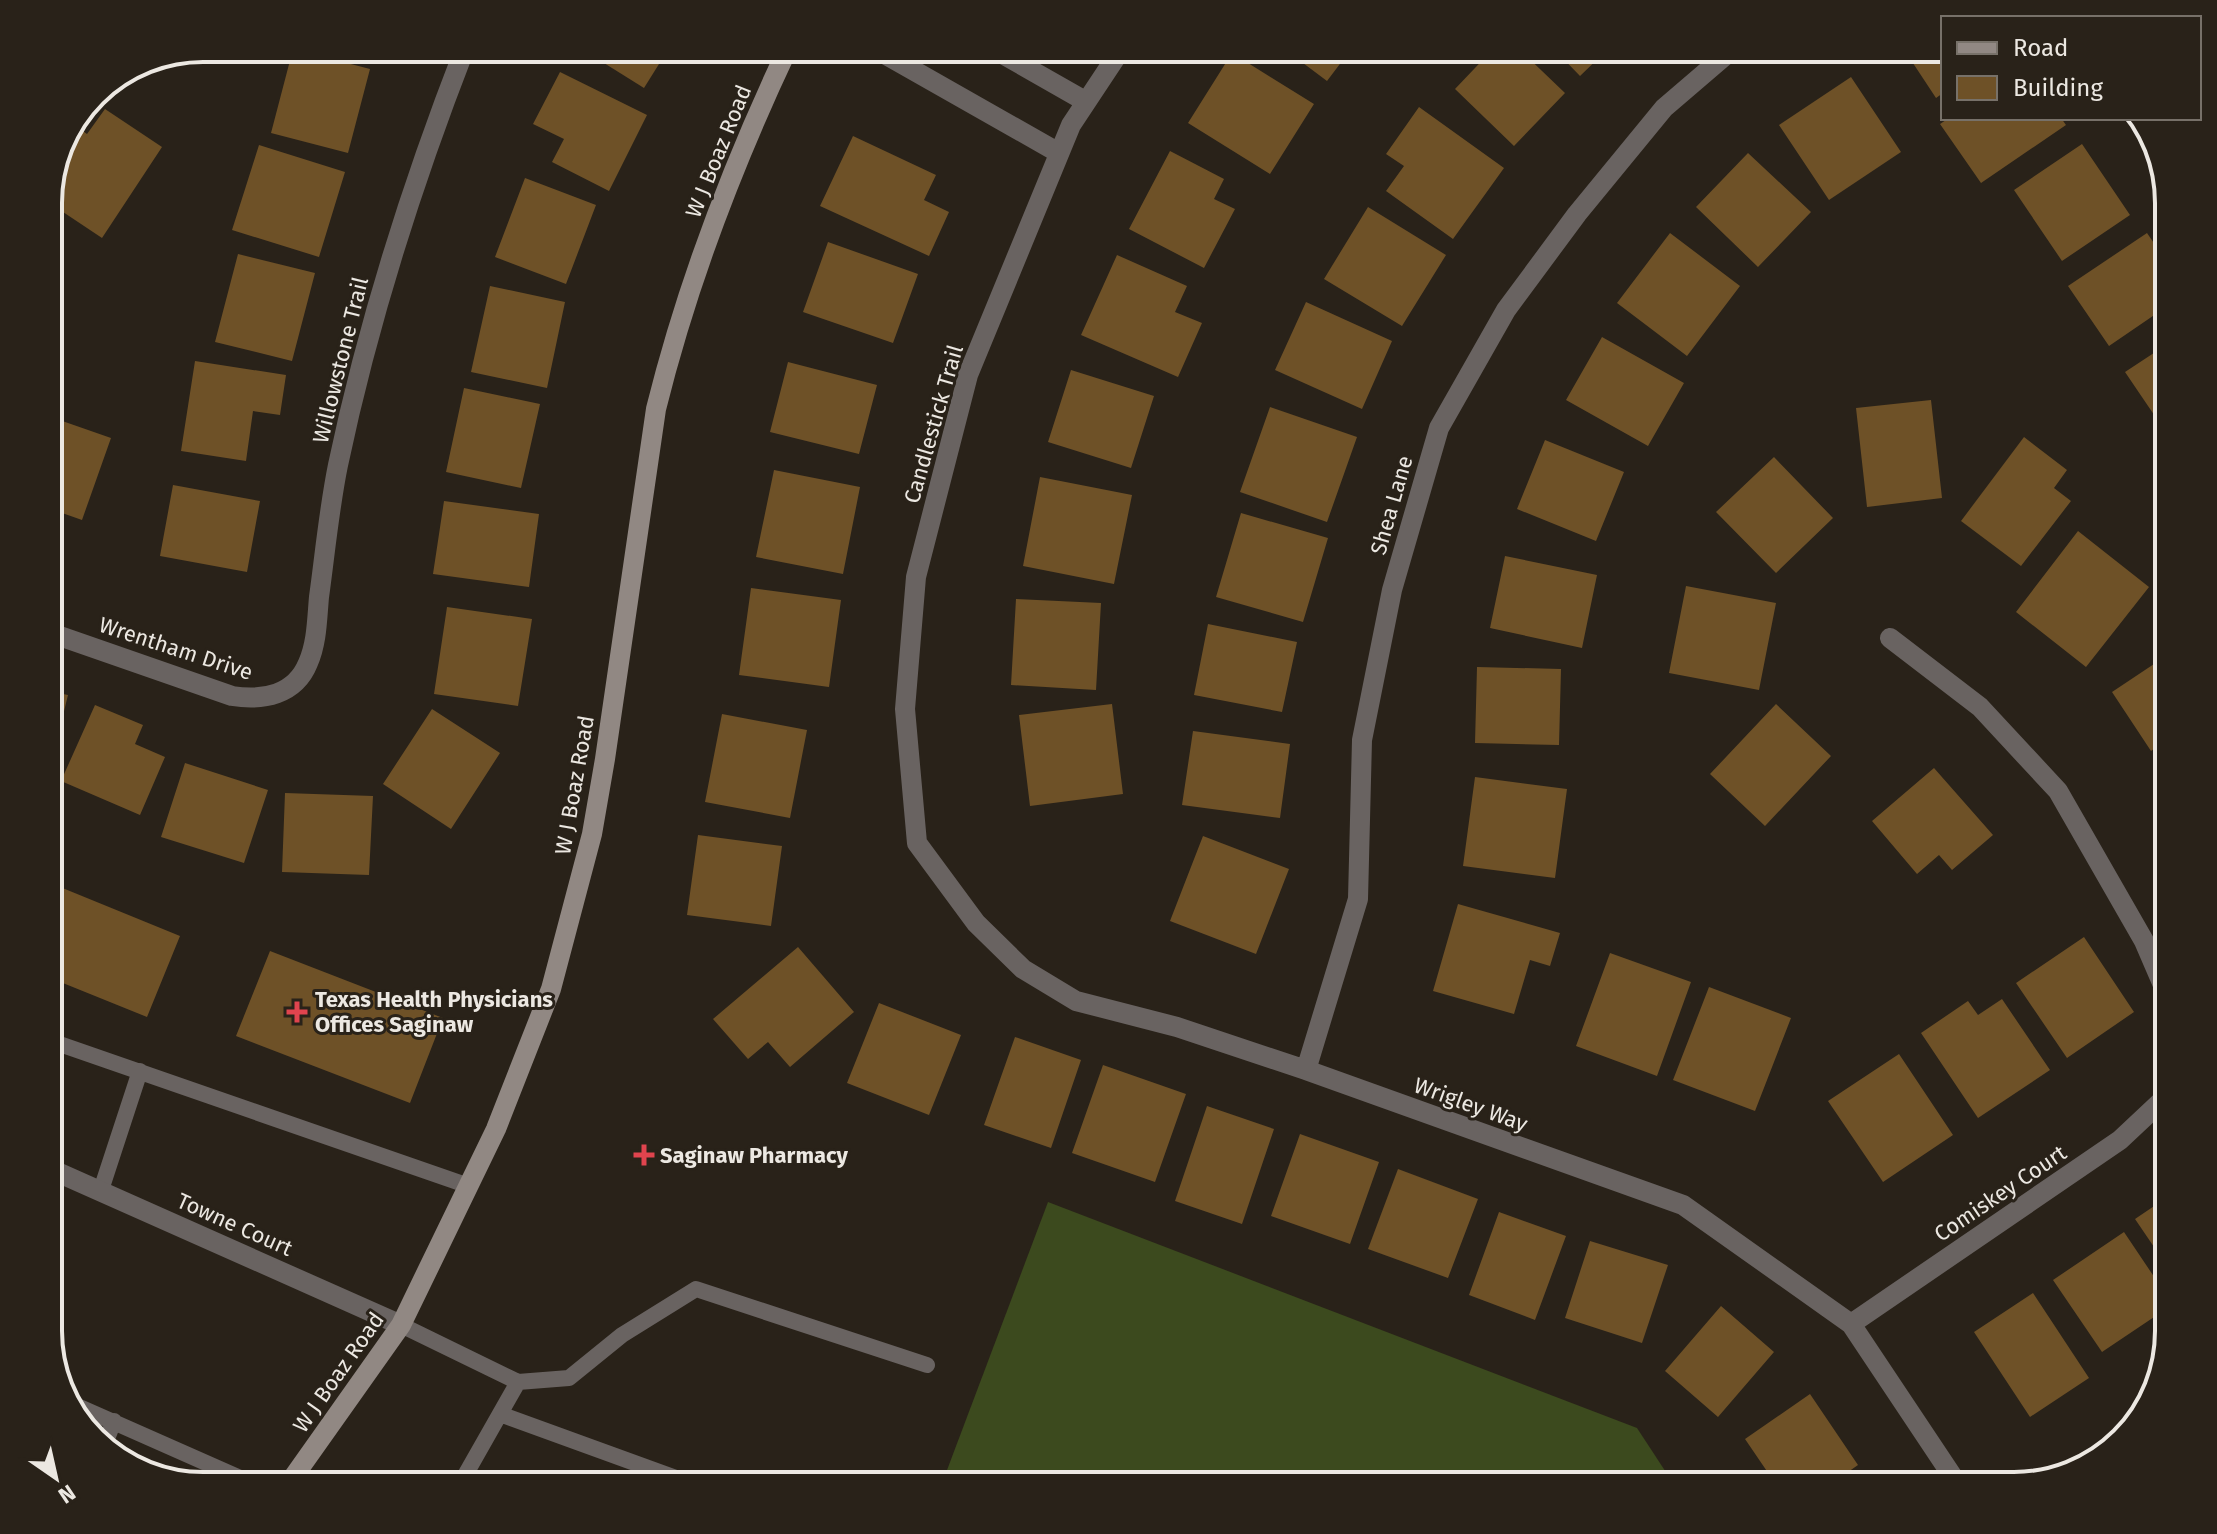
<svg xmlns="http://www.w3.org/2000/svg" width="2217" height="1534" font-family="'Fira Sans',sans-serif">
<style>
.grass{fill:#3c4a1e}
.building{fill:#6e5127}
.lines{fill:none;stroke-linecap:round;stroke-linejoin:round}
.lane{stroke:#696361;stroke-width:16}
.street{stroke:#696361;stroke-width:20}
.secondary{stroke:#918883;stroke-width:20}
.health-dot{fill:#e0444e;stroke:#292219;stroke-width:3}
.labels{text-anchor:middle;stroke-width:6;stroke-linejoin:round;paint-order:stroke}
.street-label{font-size:22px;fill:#ece8e2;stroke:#292219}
.poi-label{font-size:22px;font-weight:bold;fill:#ece8e2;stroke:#292219;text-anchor:start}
.rim{fill:none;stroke:#ece8e2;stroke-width:4}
</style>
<rect width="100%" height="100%" fill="#292219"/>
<path class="grass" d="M1048 1202 1637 1428 1675 1486H941Z"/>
<path class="building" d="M580 48H669L644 88Z
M1283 48H1352L1327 81Z
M1494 48H1518L1565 93 1514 146 1455 89Z
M1553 48H1609L1580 76Z
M1903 48H1943V93L1936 98Z
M293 49 370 69 348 153 271 133Z
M1232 53 1314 104 1270 174 1188 123Z
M560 72 647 115 609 191 552 162 564 139 533 124Z
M1851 77 1901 152 1829 200 1779 125Z
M1419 107 1504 168 1453 239 1386 191 1404 166 1386 154Z
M105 109 162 147 102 238 48 202V193L60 143 73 124 87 134Z
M1949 118H2061L2066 125 1981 183 1940 124Z
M853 136 936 175 924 200 949 212 929 256 820 206Z
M2082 144 2130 215 2062 261 2014 190Z
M259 145 345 172 319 257 232 230Z
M1170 151 1224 179 1214 199 1235 209 1204 268 1129 229Z
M1748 153 1811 212 1758 267 1696 207Z
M525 178 596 205 566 284 495 257Z
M1368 207 1446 255 1402 326 1324 279Z
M1670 233 1740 286 1687 356 1617 303Z
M2147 233 2169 265V305L2109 346 2068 286Z
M828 242 918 274 893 343 803 312Z
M238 254 315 273 292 361 215 342Z
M1117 255 1187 286 1175 312 1202 323 1178 377 1081 335Z
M490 286 565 302 547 388 471 372Z
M1306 302 1392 341 1362 409 1275 370Z
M1602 337 1684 383 1648 446 1566 400Z
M2169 343V429L2165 431 2125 372Z
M195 361 286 375 280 415 253 411 246 461 181 451Z
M788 362 877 385 859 454 770 432Z
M1071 370 1154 396 1131 468 1048 442Z
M464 388 540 404 521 488 446 472Z
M1931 400 1942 498 1867 507 1856 408Z
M1270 407 1357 437 1327 522 1240 492Z
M48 416 111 438 82 520 48 508Z
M2024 437 2067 470 2054 488 2071 501 2021 566 1961 521Z
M1545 440 1624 472 1596 541 1517 509Z
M1774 457 1833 518 1776 573 1716 512Z
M774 470 860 487 843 574 756 557Z
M1040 477 1132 495 1114 584 1023 566Z
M173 485 260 501 247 572 160 556Z
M444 501 539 514 529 587 433 574Z
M1241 513 1328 538 1303 622 1216 597Z
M2078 531 2149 587 2086 667 2016 612Z
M1505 556 1597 575 1582 648 1490 628Z
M1686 586 1776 603 1759 690 1669 673Z
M751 588 841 600 829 687 739 675Z
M1016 599 1101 603 1096 690 1011 685Z
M447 607 532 619 518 706 434 694Z
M1208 624 1297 642 1282 712 1194 695Z
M2169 654V738L2151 751 2112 692Z
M1477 667 1561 669 1559 745 1475 743Z
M48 691 68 695 49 772H48Z
M1112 704 1123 794 1030 806 1019 715Z
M1776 704 1831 756 1765 826 1710 774Z
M95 705 143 725 135 744 165 757 140 815 61 781Z
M432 709 500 753 451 829 383 784Z
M722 714 807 730 790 818 705 802Z
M1193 731 1290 744 1280 818 1182 805Z
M185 763 268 790 244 863 161 837Z
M1934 768 1993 835 1952 870 1939 855 1917 874 1872 821Z
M1475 777 1567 789 1555 878 1463 866Z
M285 793 373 796 369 875 282 872Z
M698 835 782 846 771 926 687 915Z
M1203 836 1289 869 1256 954 1170 921Z
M60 887 180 936 147 1017 48 977V916Z
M1458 904 1560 933 1550 966 1530 960 1514 1014 1433 991Z
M2084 937 2134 1012 2067 1058 2016 983Z
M798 947 854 1012 790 1067 768 1042 748 1059 713 1019Z
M270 951 443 1018 410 1103 236 1036Z
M1610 953 1691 982 1657 1076 1576 1046Z
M1709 987 1791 1018 1755 1111 1673 1080Z
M2002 999 2050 1070 1978 1118 1921 1033 1968 1001 1978 1015Z
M879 1003 961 1035 929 1115 847 1083Z
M1015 1037 1081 1060 1051 1148 984 1125Z
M1899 1054 1953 1135 1883 1182 1828 1101Z
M1103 1065 1186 1094 1155 1182 1072 1153Z
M1207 1106 1274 1129 1242 1224 1175 1201Z
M1300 1134 1379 1162 1350 1244 1271 1216Z
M1398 1169 1478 1199 1448 1278 1368 1249Z
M2169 1196V1269L2135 1219Z
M1499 1212 1566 1236 1535 1320 1469 1295Z
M2124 1232 2169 1299V1307L2102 1352 2053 1280Z
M1590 1241 1668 1265 1642 1343 1565 1318Z
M2033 1293 2089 1378 2030 1417 1974 1332Z
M1721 1306 1774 1352 1718 1417 1665 1371Z
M1810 1394 1858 1465 1828 1486H1777L1745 1439Z"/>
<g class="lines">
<path class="lane" d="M48 1040 469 1186
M101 1190 140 1071
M401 1325 518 1382 459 1486
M518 1382 569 1378 622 1335 696 1289 927 1365
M66 1401 258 1486
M500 1414 698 1486
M104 1446 114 1421"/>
<path class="street" d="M874 48 1059 153
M992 48 1085 101
M1122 48 1071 125 968 375 916 577 905 709 917 843 976 923 1023 969 1076 1001 1177 1027 1306 1070 1683 1205 1851 1324 1959 1486
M2138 118 2152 139
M48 632 232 696C263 701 295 695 308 663 317 643 317 619 319 597 325 554 329 509 338 465 368 322 412 184 465 48
M1890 638 1980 707 2058 791 2144 941 2169 999
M1306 1070 1358 899 1362 740 1392 590 1439 428 1506 310 1577 214 1664 108 1734 48
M48 1168 401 1325
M1851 1324 2120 1140 2169 1094"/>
<path class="secondary" d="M287 1486 401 1325 496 1129 551 989 592 834 605 759 656 409C687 284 733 164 788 48"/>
</g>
<g class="health-dot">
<path d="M293 1000h8v8h8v8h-8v8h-8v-8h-8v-8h8z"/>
<path d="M640 1143h8v8h8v8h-8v8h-8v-8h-8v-8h8z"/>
</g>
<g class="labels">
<g class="street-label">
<text transform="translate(718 151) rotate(-68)" y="8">W J Boaz Road</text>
<text transform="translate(340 360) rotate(-76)" y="8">Willowstone Trail</text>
<text transform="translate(933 424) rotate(-74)" y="8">Candlestick Trail</text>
<text transform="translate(1391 505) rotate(-74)" y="8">Shea Lane</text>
<text transform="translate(176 648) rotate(18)" y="8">Wrentham Drive</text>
<text transform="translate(574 785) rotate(-80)" y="8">W J Boaz Road</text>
<text transform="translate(1471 1104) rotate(20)" y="8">Wrigley Way</text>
<text transform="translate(2000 1193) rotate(-34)" y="8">Comiskey Court</text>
<text transform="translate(235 1224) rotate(24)" y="8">Towne Court</text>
<text transform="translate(338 1372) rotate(-55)" y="8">W J Boaz Road</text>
</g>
<g class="poi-label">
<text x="315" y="1007">Texas Health Physicians<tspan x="315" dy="25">Offices Saginaw</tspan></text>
<text x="660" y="1163">Saginaw Pharmacy</text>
</g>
</g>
<path d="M0 0H2217V1534H0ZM203 62H2014A141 141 0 0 1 2155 203V1331A141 141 0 0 1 2014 1472H203A141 141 0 0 1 62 1331V203A141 141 0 0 1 203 62Z" fill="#292219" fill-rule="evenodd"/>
<path class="rim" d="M203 62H2014A141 141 0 0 1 2155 203V1331A141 141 0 0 1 2014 1472H203A141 141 0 0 1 62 1331V203A141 141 0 0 1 203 62Z"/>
<rect x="1941" y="16" width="260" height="104" fill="#292219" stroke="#777169" stroke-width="2"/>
<rect x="1957" y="42" width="40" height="12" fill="#918883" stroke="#777169" stroke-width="2"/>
<text x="2013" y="56" font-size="24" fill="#ece8e2">Road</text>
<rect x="1957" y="76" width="40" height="24" fill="#6e5127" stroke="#777169" stroke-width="2"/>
<text x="2013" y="96" font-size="24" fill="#ece8e2">Building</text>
<g transform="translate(56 1478) rotate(146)" stroke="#292219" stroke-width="6" paint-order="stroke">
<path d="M0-6L14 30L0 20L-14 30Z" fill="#ece8e2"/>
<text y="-12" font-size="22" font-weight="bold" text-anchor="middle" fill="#ece8e2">N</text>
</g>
</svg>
